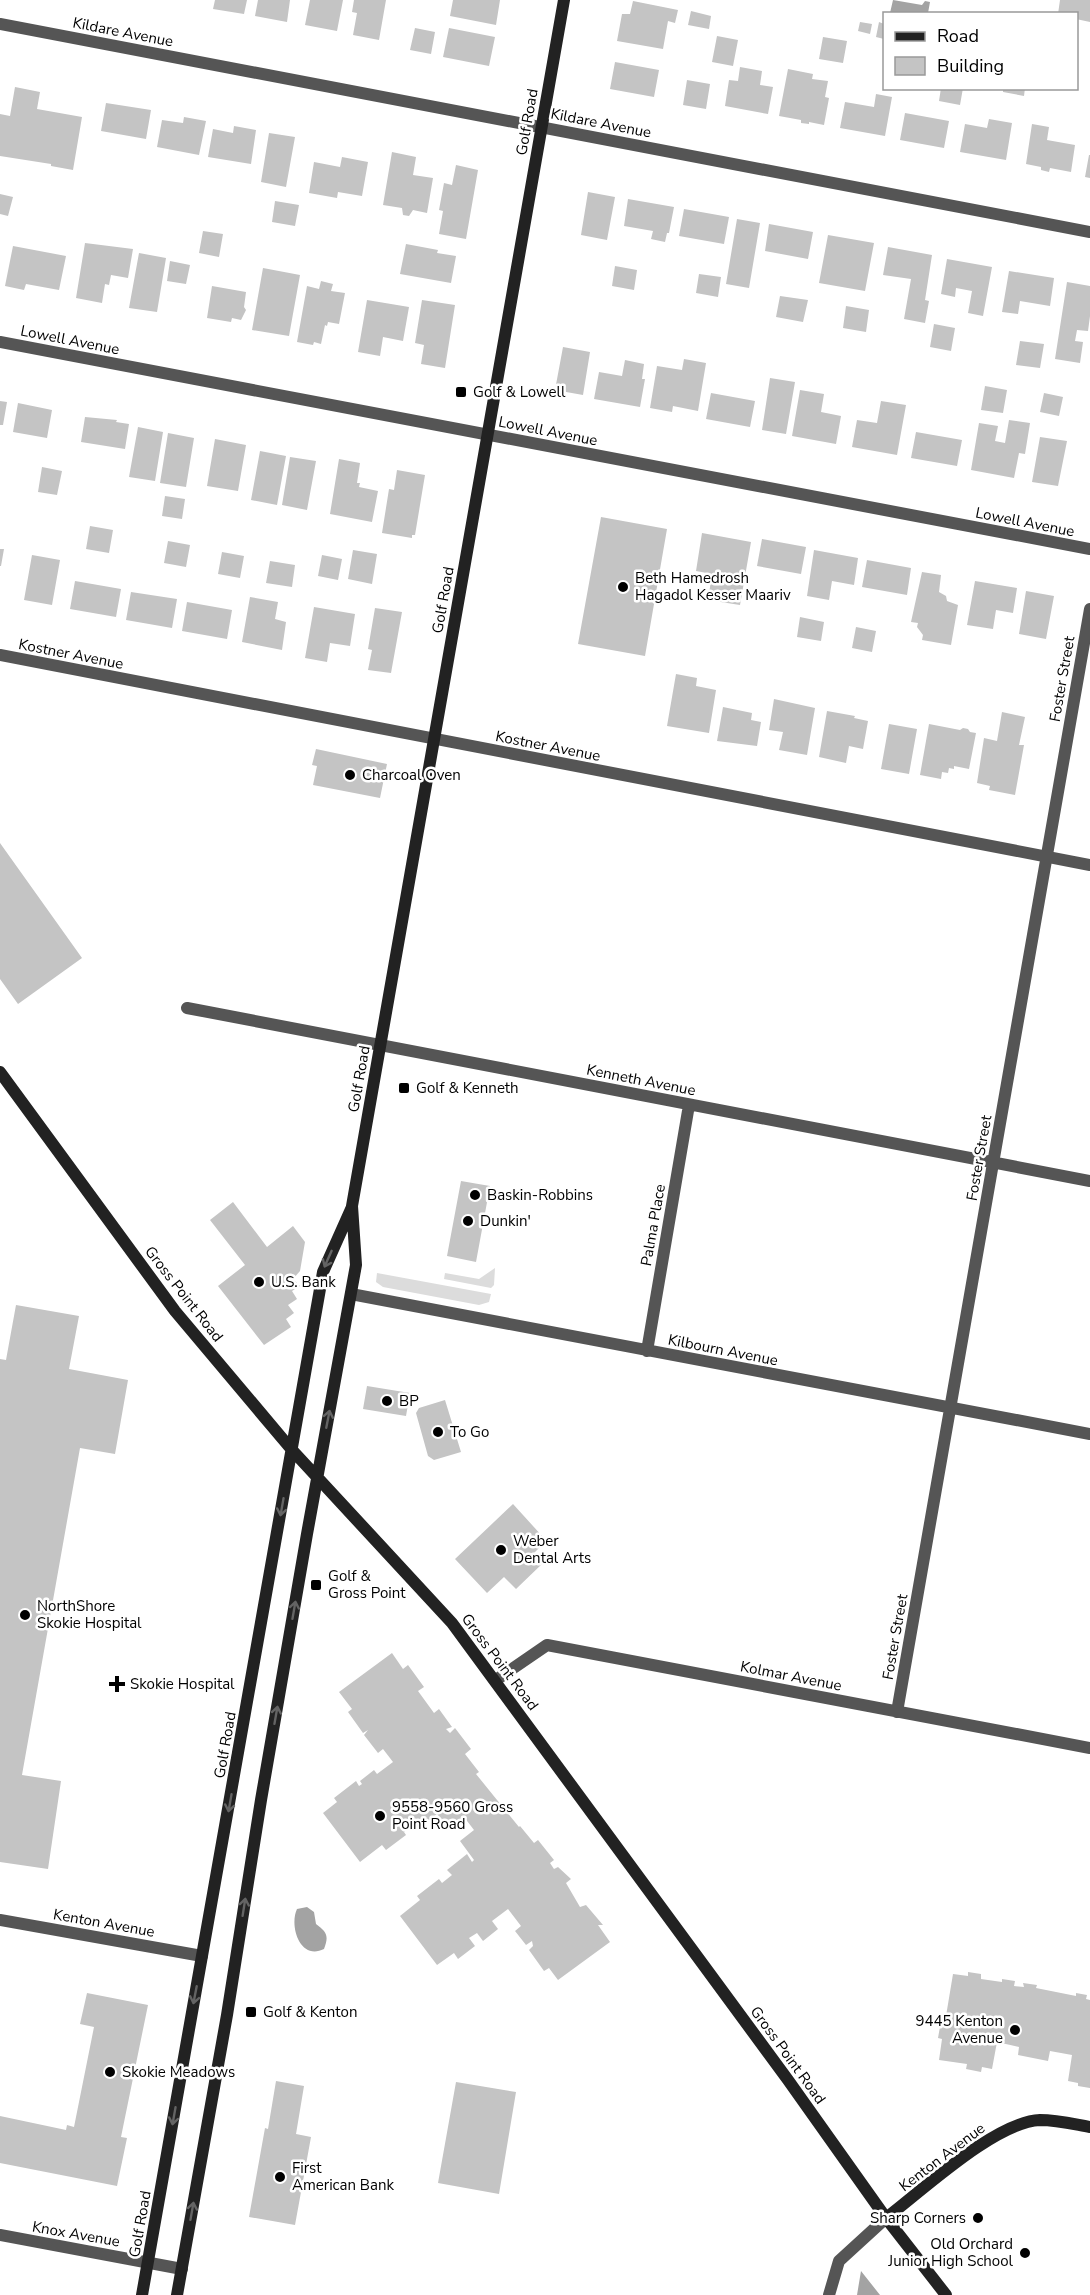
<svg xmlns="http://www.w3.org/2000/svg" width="1090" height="2295" font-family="'Nunito Sans',sans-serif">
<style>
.grass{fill:#dcdcdc}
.water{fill:#a3a3a3}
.building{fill:#c4c4c4}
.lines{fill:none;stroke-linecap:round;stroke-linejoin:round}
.minor{stroke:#555;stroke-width:12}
.secondary{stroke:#222;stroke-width:12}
.oneway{stroke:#646464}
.poi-dot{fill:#000;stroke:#fff;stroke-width:2}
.labels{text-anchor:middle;stroke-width:5;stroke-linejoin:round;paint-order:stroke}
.street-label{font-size:15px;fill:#000;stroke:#fff}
.poi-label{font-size:15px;fill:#000;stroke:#fff;text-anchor:start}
</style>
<rect width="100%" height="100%" fill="#fff"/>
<path class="grass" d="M495 1268 494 1285 491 1288 444 1279 445 1273 479 1279Z
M377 1273 491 1294 489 1302 479 1305 383 1287 376 1282Z"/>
<path class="water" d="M893 0 922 5 925 1 930 2 928 13H890Z
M307 1907 314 1912 316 1924C327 1932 329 1936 324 1949 300 1961 289 1926 297 1909Z
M861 2271 880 2295H857Z"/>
<path class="building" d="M215 0H247L244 14 213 9Z
M258 0H290L287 22 255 16Z
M310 0H343L337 31 305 25Z
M354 0H386L379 40 353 35 357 13 352 12Z
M453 0H500L496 25 450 16Z
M1060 0H1090V22L1076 19V14H1058Z
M633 1 678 10 675 23 668 21 663 49 617 41 622 14H630Z
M691 11 711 16 709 29 688 25Z
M860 22 872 24 870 34 858 31Z
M879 22 884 24V39L876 37Z
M415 28 435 32 431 54 410 50Z
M449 28 495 37 489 66 443 57Z
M717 36 738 40 733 66 712 62Z
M823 37 847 41 843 63 819 59Z
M615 62 659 70 654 97 610 89Z
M740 67 762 71 760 85 773 87 768 114 725 106 729 80 738 81Z
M788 69 813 74 812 79 828 81 825 97 829 98 824 125 809 122V124L801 123V120L779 116Z
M687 80 710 84 706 109 683 105Z
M15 87 40 92 37 109 82 117 73 170 51 166V164L0 156V114L10 116Z
M941 88H963L960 105 939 101Z
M1003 88H1025L1024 96 1003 92Z
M876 94 892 97 885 136 840 128 845 102 874 107Z
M106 103 151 110 146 139 101 131Z
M905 113 949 121 944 148 900 140Z
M184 117 206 121 199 155 157 147 162 120 183 123Z
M989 119 1012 123 1006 160 960 152 965 124 987 128Z
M1032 124 1049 127 1047 140 1075 145 1071 172 1050 168 1049 172 1041 170V167L1026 164Z
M234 126 256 130 251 164 208 157 213 129 233 133Z
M269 133 295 137 286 187 261 182Z
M392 152 416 157 413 175 433 178 427 213 413 210 409 216 403 215 402 208 383 205Z
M1089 155H1090V178L1085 177Z
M342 157 368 162 362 196 338 192 337 198 309 193 314 162 340 167Z
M456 165 478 170 466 239 439 234 443 211 439 210 444 183 452 185Z
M588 192 615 197 607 240 581 235Z
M0 194 13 197 8 216 0 214Z
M628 199 674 207 669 233H667L665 242 651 239 653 231 624 226Z
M275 201 299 205 295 226 272 222Z
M684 209 729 217 724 244 679 236Z
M737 219 760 223 749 288 726 284Z
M769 224 813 232 808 259 765 251Z
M203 231 223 234 219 257 199 253Z
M828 235 874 243 865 291 819 283Z
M85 243 133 249 128 278 111 275 109 285 105 284 102 303 76 298Z
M406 244 438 250 437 253 456 256 451 283 400 274Z
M13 246 66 256 59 290 26 284 24 290 5 286Z
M888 247 932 255 925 300 929 301 925 323 904 319 911 279 883 275Z
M139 253 166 258 157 312 129 308Z
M947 259 992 267 983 316 968 313 972 291 956 288 955 297 941 294Z
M170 261 190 265 186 284 167 281Z
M615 266 637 270 634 290 612 286Z
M263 268 300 275 289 336 252 330Z
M1009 271 1054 278 1050 306 1020 301 1018 314 1002 312Z
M699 274 721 277 718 297 696 293Z
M321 281 333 284 331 291 345 293 339 324 328 322 327 326 325 325 321 344 314 342 313 345 297 342 307 286 319 289Z
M1067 282 1090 286V316L1088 331 1077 330 1075 341 1083 342 1080 363 1055 359Z
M212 286 246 292 244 307 246 310 241 320 232 318 231 322 207 318Z
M780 296 808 300 803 322 776 317Z
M367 300 409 307 403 341 383 337 380 356 358 352Z
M422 300 455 305 445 368 421 364 424 345 415 343Z
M846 306 869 310 866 332 843 328Z
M934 324 955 328 951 351 930 347Z
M1020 341 1044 344 1040 368 1016 365Z
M563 347 590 352 583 395 555 390Z
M684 359 706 363 698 411 673 406 672 412 650 408 657 366 682 370Z
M625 360 644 364 642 379H645L640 407 594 399 599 372 622 376Z
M770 378 795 382 786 434 762 430Z
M985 386 1007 390 1003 413 981 410Z
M800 390 824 394 821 412 841 416 836 444 792 436Z
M711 393 755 401 750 427 706 419Z
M1044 393 1063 397 1059 416 1040 412Z
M0 401 7 402 3 425H0Z
M881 401 906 405 897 455 852 447 857 420 877 423Z
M18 403 52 410 47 438 13 432Z
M85 417 117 420 116 422 129 424 125 449 81 442Z
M1009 420 1030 423 1025 454 1019 453 1014 478 971 470 979 423 998 426 995 441 1005 443Z
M138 427 163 432 155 481 129 477Z
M916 432 962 440 957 466 911 458Z
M168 433 194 438 186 487 160 483Z
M1040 437 1067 441 1058 486 1032 482Z
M215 439 246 445 238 491 207 486Z
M260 451 286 456 277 505 251 500Z
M290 457 316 461 307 510 282 505Z
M339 459 360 463 357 483H360L359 487 378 491 372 522 330 514Z
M42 467 62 471 57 495 38 492Z
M397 470 425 475 415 535H412V538L382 533 389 489 394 490Z
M165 496 185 499 182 519 162 516Z
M601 517 667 529 645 656 578 644Z
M90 526 113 530 109 553 86 549Z
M702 533 751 542 740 605 708 600 712 574 696 571Z
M762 539 806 547 801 574 757 566Z
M168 541 190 545 186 567 164 563Z
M0 549H4L1 566H0Z
M353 550 377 554 372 584 348 579Z
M814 550 858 558 854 585 832 581 829 600 807 596Z
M222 552 244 556 240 578 218 574Z
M32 555 60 560 52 605 24 600Z
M322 555 342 559 338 580 318 576Z
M867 560 911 568 907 595 862 587Z
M270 561 295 565 292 587 266 583Z
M922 572 941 575 939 592 946 596 947 601 958 605 951 645 922 640 923 635 917 627 918 623 911 622Z
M75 581 121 589 116 617 70 609Z
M975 581 1017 588 1013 613 996 610 993 629 967 625Z
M1026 591 1054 596 1046 639 1019 634Z
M131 592 177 599 172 628 126 620Z
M250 597 278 602 275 619 286 622 282 650 242 642Z
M187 602 232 610 227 639 182 631Z
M314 607 355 614 350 646 330 643 327 662 305 658Z
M375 608 402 612 391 673 368 670 372 650 368 649Z
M800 617 824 622 821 641 797 637Z
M856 627 876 631 872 652 852 648Z
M676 674 697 678 696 686 716 690 709 733 667 726Z
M774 699 815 708 807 755 779 750 783 732 769 730Z
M723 707 752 713 751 720 761 722 757 746 717 741Z
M827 711 855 716 854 718 868 721 863 749 849 746 846 763 819 757Z
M1002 712 1025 717 1019 745H1024L1015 795 989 790 990 786 977 783 984 738 997 741Z
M889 724 917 729 909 774 881 769Z
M929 724 960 730 963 728 968 729 970 732 976 733 969 769 954 766V769L949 768 948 773 942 772 941 779 920 775Z
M316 749 387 764 380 798 313 785 317 766 312 765Z
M0 843 82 958 18 1004 0 979Z
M461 1181 490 1186 476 1262 447 1256Z
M233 1202 267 1247 293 1226 305 1242 300 1271 293 1279 300 1286 292 1291 297 1299 288 1305 294 1313 286 1319 291 1327 264 1345 218 1286 245 1265 210 1220Z
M16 1305 79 1316 69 1369 128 1380 115 1454 80 1448 22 1775 61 1781 48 1869 0 1862V1359L6 1360Z
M367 1386 410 1393 406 1416 363 1409Z
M445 1400 461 1452 434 1460 428 1456 416 1413 419 1408Z
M513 1504 543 1537 538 1541 542 1545 533 1554 542 1564 516 1589 504 1577 487 1593 455 1559Z
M392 1653 403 1669 408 1665 424 1687 418 1691 434 1713 439 1709 452 1727 446 1729 450 1733 455 1728 471 1749 465 1754 479 1772 476 1774 519 1827 520 1826 534 1843 538 1840 554 1860 550 1863 554 1869 558 1867 571 1879 566 1883 580 1907 586 1905 603 1925H598L610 1942 558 1980 549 1968 544 1971 529 1950 533 1946 532 1941 526 1945 515 1931 521 1926 508 1909 492 1921 498 1929 483 1941 477 1933 469 1938 475 1946 458 1959 454 1953 437 1965 400 1916 420 1900 417 1896 439 1879 442 1883 452 1875 447 1870 467 1854 472 1862 474 1860 460 1841 474 1830 464 1817 449 1830 437 1814 420 1827 416 1822 404 1832 406 1835 386 1850 382 1845 360 1862 323 1813 337 1802 334 1798 356 1781 359 1786 362 1784 360 1781 374 1770 377 1774 393 1762 383 1749 378 1753 364 1735 368 1730 363 1733 348 1712 352 1709 339 1692Z
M968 1972 981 1974V1979L1002 1982V1979L1015 1981 1014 1986 1024 1987 1023 1983 1037 1985 1036 1988 1076 1996V1993L1087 1995 1086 1999 1090 2000V2088L1078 2086V2083L1068 2081 1072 2055 1050 2051 1048 2061 1018 2055 1019 2047 997 2042 992 2069 982 2067 981 2072 966 2069 967 2064 939 2060 942 2039 938 2038 941 2021 945 2022 953 1974 968 1976Z
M87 1993 148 2005 121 2137 127 2138 117 2186 0 2163V2116L66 2130 67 2125 74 2127 94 2027 80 2024Z
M276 2081 304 2086 296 2134 311 2137 295 2225 249 2217 265 2128 268 2129Z
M456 2082 516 2092 499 2194 438 2183Z"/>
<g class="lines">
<path class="minor" d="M0 24 1090 232
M0 342 1090 549
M0 655 1090 865
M187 1008 1090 1181
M351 1294 1090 1434
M647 1351 689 1105
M496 1680 547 1645 1090 1748
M897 1712 1090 609
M0 1920 202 1956
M0 2235 182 2269
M829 2295 839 2261 886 2218"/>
<path class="secondary" d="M0 1072 175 1311 292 1450 452 1623 788 2080 886 2218 946 2295
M886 2218C923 2190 995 2122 1040 2120 1057 2120 1073 2124 1090 2127
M142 2295 323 1272 352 1207
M177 2295 227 2015 261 1800 307 1534 356 1265 352 1206 564 0"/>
</g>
<defs><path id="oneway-shaft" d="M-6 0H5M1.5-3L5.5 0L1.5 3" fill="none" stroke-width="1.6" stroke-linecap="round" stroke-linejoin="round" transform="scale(1.5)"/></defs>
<g class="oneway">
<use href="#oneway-shaft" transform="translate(328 1259) rotate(114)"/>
<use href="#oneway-shaft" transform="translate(328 1419) rotate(-79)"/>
<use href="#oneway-shaft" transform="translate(282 1507) rotate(100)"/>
<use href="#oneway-shaft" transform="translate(294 1610) rotate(-80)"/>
<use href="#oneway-shaft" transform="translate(276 1715) rotate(-80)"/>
<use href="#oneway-shaft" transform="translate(230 1803) rotate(100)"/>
<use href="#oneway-shaft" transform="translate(244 1907) rotate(-81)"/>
<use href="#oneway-shaft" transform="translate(195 1995) rotate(101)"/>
<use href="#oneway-shaft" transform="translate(174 2116) rotate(100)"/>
<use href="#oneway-shaft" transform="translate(192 2211) rotate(-80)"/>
</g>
<g class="poi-dot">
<rect x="455" y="386" width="12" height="12" rx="3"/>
<circle cx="623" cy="587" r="6"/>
<circle cx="350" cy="775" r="6"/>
<rect x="398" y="1082" width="12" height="12" rx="3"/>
<circle cx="475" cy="1195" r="6"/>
<circle cx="468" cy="1221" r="6"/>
<circle cx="259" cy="1282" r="6"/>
<circle cx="387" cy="1401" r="6"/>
<circle cx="438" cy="1432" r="6"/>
<circle cx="501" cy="1550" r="6"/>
<rect x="310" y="1579" width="12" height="12" rx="3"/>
<circle cx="25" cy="1615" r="6"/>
<path d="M114 1675h6v6h6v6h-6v6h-6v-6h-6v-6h6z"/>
<circle cx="380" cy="1816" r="6"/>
<rect x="245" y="2006" width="12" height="12" rx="3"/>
<circle cx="1015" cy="2030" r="6"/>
<circle cx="110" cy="2072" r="6"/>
<circle cx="280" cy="2177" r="6"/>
<circle cx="978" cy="2218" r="6"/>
<circle cx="1025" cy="2253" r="6"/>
</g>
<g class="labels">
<g class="street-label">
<text transform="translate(123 32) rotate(11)" y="5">Kildare Avenue</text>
<text transform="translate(527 122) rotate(-80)" y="5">Golf Road</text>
<text transform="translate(601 123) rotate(11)" y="5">Kildare Avenue</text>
<text transform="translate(70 340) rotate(11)" y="5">Lowell Avenue</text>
<text transform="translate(548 431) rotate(11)" y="5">Lowell Avenue</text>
<text transform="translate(1025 522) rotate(11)" y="5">Lowell Avenue</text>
<text transform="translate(443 600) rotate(-80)" y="5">Golf Road</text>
<text transform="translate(71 654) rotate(11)" y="5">Kostner Avenue</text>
<text transform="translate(1062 679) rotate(-80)" y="5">Foster Street</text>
<text transform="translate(548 746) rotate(11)" y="5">Kostner Avenue</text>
<text transform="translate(359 1079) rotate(-80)" y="5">Golf Road</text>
<text transform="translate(641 1080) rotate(11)" y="5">Kenneth Avenue</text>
<text transform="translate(979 1158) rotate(-80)" y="5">Foster Street</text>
<text transform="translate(653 1225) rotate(-80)" y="5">Palma Place</text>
<text transform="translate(184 1294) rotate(52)" y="5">Gross Point Road</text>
<text transform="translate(723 1350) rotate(11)" y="5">Kilbourn Avenue</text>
<text transform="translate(895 1637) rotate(-80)" y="5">Foster Street</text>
<text transform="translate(500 1662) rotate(53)" y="5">Gross Point Road</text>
<text transform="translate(791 1676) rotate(11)" y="5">Kolmar Avenue</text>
<text transform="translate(225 1745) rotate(-80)" y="5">Golf Road</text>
<text transform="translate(104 1923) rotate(10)" y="5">Kenton Avenue</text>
<text transform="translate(788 2055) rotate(54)" y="5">Gross Point Road</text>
<text transform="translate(942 2157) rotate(-37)" y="5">Kenton Avenue</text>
<text transform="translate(140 2224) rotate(-80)" y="5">Golf Road</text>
<text transform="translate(76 2234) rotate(10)" y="5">Knox Avenue</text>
</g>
<g class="poi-label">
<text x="473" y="397">Golf &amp; Lowell</text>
<text x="635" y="583">Beth Hamedrosh<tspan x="635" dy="17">Hagadol Kesser Maariv</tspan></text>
<text x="362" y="780">Charcoal Oven</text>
<text x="416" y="1093">Golf &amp; Kenneth</text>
<text x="487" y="1200">Baskin-Robbins</text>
<text x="480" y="1226">Dunkin'</text>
<text x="271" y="1287">U.S. Bank</text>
<text x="399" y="1406">BP</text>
<text x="450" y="1437">To Go</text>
<text x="513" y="1546">Weber<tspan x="513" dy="17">Dental Arts</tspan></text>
<text x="328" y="1581">Golf &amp;<tspan x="328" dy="17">Gross Point</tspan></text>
<text x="37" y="1611">NorthShore<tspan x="37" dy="17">Skokie Hospital</tspan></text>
<text x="130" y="1689">Skokie Hospital</text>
<text x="392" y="1812">9558-9560 Gross<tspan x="392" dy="17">Point Road</tspan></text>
<text x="263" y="2017">Golf &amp; Kenton</text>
<text x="1003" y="2026" text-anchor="end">9445 Kenton<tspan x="1003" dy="17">Avenue</tspan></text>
<text x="122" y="2077">Skokie Meadows</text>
<text x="292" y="2173">First<tspan x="292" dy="17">American Bank</tspan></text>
<text x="966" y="2223" text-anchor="end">Sharp Corners</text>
<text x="1013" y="2249" text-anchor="end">Old Orchard<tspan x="1013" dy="17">Junior High School</tspan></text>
</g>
</g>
<rect x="883" y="12" width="195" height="78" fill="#ffffff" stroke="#999999" stroke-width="1.5"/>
<rect x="895" y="32" width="30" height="9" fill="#222222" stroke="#999999" stroke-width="1.5"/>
<text x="937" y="42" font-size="18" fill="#000000">Road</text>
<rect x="895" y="57" width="30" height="18" fill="#c4c4c4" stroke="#999999" stroke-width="1.5"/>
<text x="937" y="72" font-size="18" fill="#000000">Building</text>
</svg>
